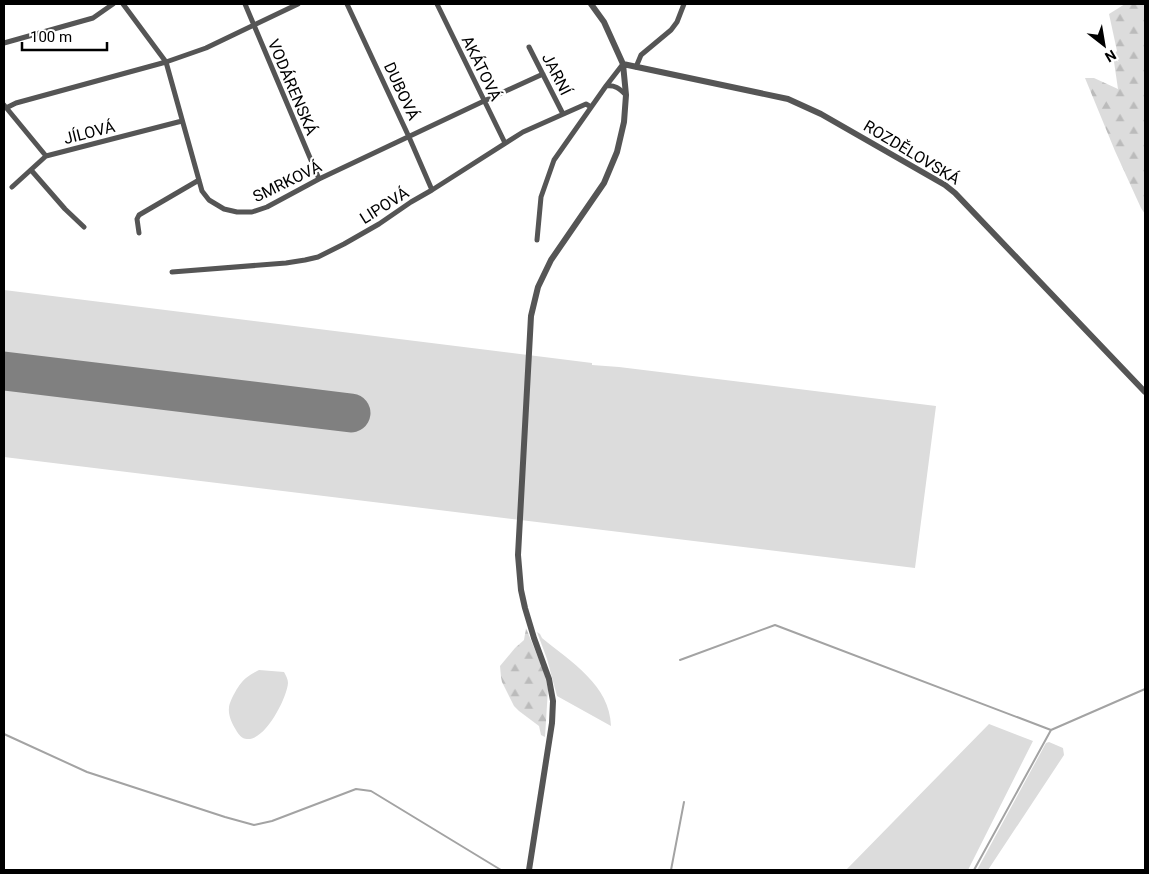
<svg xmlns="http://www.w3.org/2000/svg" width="1149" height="874" font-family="Roboto,sans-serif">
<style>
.grass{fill:#dcdcdc}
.forest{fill:url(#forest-firs)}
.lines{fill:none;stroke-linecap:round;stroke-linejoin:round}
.stream{stroke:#a3a3a3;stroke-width:2}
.runway{stroke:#808080;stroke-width:39}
.minor{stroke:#555;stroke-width:5}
.tertiary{stroke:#555;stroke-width:6}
.labels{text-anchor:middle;stroke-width:4.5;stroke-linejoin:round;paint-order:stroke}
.street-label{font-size:16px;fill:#000;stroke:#fff}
</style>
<defs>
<pattern id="forest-firs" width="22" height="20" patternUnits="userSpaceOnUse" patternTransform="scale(1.25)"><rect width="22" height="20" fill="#dcdcdc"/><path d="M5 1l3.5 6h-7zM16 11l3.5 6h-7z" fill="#bbb"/></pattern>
</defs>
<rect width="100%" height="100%" fill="#fff"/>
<path class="grass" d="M4 290 592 363V365L619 367 936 406 915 568 4 457Z
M537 632 540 634 542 638C571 662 610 685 611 726L557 696 547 659Z
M259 670 284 672C286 676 288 679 288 683 287 698 265 741 247 739 242 739 238 734 236 730 232 724 228 715 229 708 229 701 240 682 246 678 250 675 255 672 259 670Z
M989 724 1033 741 968 870H846Z
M1049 742 1063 748 1064 755 988 870H977L1046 743Z"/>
<path class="forest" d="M1125 4H1145V214L1141 208 1115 151 1085 78H1094L1118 89 1113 55 1117 51 1109 14Z
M526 628 544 672 548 689 545 737 541 735 539 726 519 711 514 706 502 682 501 677 500 666 515 648 524 640Z"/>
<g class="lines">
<path class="stream" d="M680 660 775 625 1051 730
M4 734 87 772 225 817 254 825 272 821 356 789 371 791 501 870
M671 870 684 802
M974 870 1051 730 1145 689"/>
<path class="runway" d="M4 371 351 413"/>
<path class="minor" d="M123 4 166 62 202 191 209 200 224 209 237 212H252L267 207 319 179 484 101 543 74
M245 4 319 179
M347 4 409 137 432 190
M437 4 505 143
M4 43 93 18 113 4
M529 47 563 114
M636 67 641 55 671 30 677 22 684 4
M606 86C615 85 619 88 626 95
M4 105 46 156
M6 108 16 103 166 62 206 48 298 4
M31 170 65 209 84 227
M12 187 46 156 182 121
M139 233 137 219 139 215 199 180
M537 240 541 197 554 160 606 86 623 64
M172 272 286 263 305 260 318 257 344 244 379 224 411 202 432 190 523 132 586 104 591 107"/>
<path class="tertiary" d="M623 64 788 99 821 114 945 185 955 193 1145 392
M529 870 552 723 553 701 549 679 534 638 525 608 521 590 518 555 531 316 538 287 551 260 604 183 617 152 624 122 626 95 623 64 604 22 591 4"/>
</g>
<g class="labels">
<g class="street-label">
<text transform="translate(482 68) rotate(64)" y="6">AKÁTOVÁ</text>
<text transform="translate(557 74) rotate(63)" y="6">JARNÍ</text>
<text transform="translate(293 87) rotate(67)" y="6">VODÁRENSKÁ</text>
<text transform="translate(402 91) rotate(65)" y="6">DUBOVÁ</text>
<text transform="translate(89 132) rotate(-14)" y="6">JÍLOVÁ</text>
<text transform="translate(912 152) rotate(31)" y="6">ROZDĚLOVSKÁ</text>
<text transform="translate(287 181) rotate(-26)" y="6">SMRKOVÁ</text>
<text transform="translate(384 205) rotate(-32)" y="6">LIPOVÁ</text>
</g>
</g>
<rect width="1149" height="874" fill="none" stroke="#000000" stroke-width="10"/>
<g transform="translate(1104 45) rotate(149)" stroke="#ffffff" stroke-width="4" paint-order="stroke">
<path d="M0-4L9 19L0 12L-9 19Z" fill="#000000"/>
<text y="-8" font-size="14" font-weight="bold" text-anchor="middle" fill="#000000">N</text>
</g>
<path d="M22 42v8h85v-8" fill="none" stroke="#000000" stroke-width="2.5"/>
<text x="30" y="42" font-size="15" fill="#000000" stroke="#ffffff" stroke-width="4" paint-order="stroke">100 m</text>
</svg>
